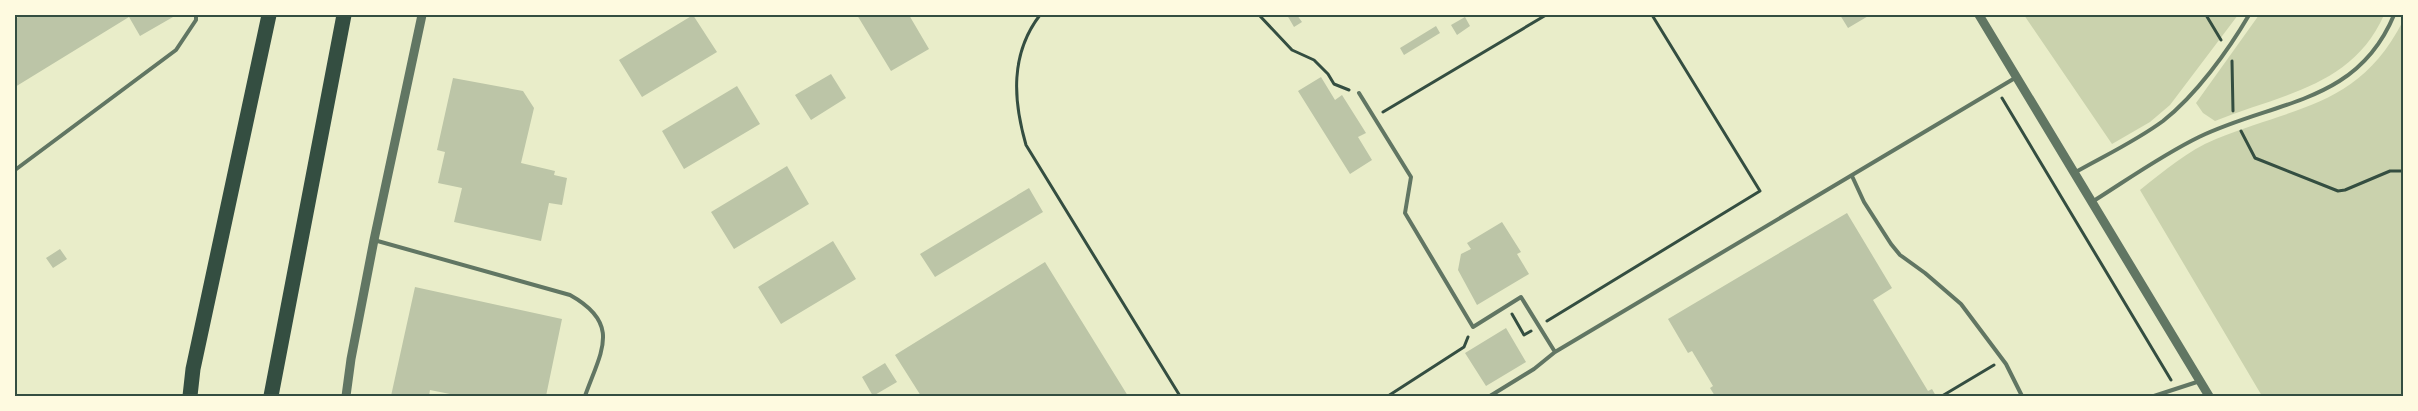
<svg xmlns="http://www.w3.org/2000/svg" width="2418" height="411" font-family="'PT Sans',sans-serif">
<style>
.green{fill:#cad2ad}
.building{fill:#bcc5a7}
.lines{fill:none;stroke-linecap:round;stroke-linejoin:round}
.path{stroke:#344e41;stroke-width:3}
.service{stroke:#617663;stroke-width:4}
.tertiary{stroke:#617663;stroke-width:9}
.motorway{stroke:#344e41;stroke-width:15}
.neatline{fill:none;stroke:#344e41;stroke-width:2}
</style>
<rect width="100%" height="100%" fill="#e9edc9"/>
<path class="green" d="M2024 15H2238L2170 105 2150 122 2112 144Z
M2259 15H2384C2352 87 2281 94 2215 121L2203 113 2196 103Z
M2403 21V396H2262L2140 190C2164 171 2187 151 2216 139 2296 106 2359 107 2403 21Z"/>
<path class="building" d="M22 15H172L173 17 140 36 129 17 15 87V19Z
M693 15 717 52 642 97 619 60Z
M857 15H909L929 49 891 71Z
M1287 15H1297L1302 22 1294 27Z
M1840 15H1870L1848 28Z
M1465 17 1470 26 1457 35 1451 25Z
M1436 26 1440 33 1404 55 1400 48Z
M831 74 846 98 811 120 795 95Z
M1321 77 1335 100 1342 95 1366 133 1358 137 1372 160 1350 174 1298 91Z
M453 78 523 91 534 108 521 163 555 171 554 175 567 178 562 205 549 203 541 241 454 222 462 188 438 183 445 152 437 150Z
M737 86 760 124 684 169 662 131Z
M787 166 809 204 734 249 711 212Z
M1029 188 1043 212 935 277 920 254Z
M1847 213 1892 288 1873 300 1928 391 1932 389 1936 396H1715L1710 388 1713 386 1692 351 1688 353 1668 319Z
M1502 222 1521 252 1517 254 1529 274 1477 305 1458 270 1461 254 1471 249 1467 243Z
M833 241 856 279 781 324 758 287Z
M60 249 67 259 53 268 46 258Z
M1045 262 1128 396H921L895 355Z
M415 287 562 319 546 396H460L430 390 429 396H391Z
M1506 328 1526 362 1486 386 1465 353Z
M885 363 897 382 873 396 862 377Z"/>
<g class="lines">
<path class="path" d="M1040 15C1010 54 1013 100 1026 145L1180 396
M1259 15 1292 50 1314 60 1328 74 1334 84 1349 90
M2206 15 2221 40
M2232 61 2233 111
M2002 98 2171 380
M1383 112 1546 15
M2241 131 2255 158 2338 191 2345 190 2390 171H2403
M1512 314 1524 335 1531 331
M1547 321 1760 191 1652 15
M1388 396 1464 347 1468 337
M1942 396 1994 365"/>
<path class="service" d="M1359 93 1411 177 1405 213 1473 327 1521 297 1555 352
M15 170 176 50 196 20V15
M2074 173C2104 156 2136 141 2163 121 2196 95 2228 51 2249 15
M1852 176 1864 202 1891 244 1900 255 1925 273 1961 304 2006 364 2022 396
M2092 202C2127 180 2162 155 2199 137 2276 100 2357 104 2394 15
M374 240 570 295C622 324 601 351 585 396
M1490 396 1534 369 1555 352 2015 78
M2154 396 2200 381"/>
<path class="tertiary" d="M1979 15 2209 396
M346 396 351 359 374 240 422 15"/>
<path class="motorway" d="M190 396 193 369 269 15
M271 396 344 15"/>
</g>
<rect width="2418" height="411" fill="none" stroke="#fefae0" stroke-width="32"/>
<rect x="16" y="16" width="2386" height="379" class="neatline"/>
</svg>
